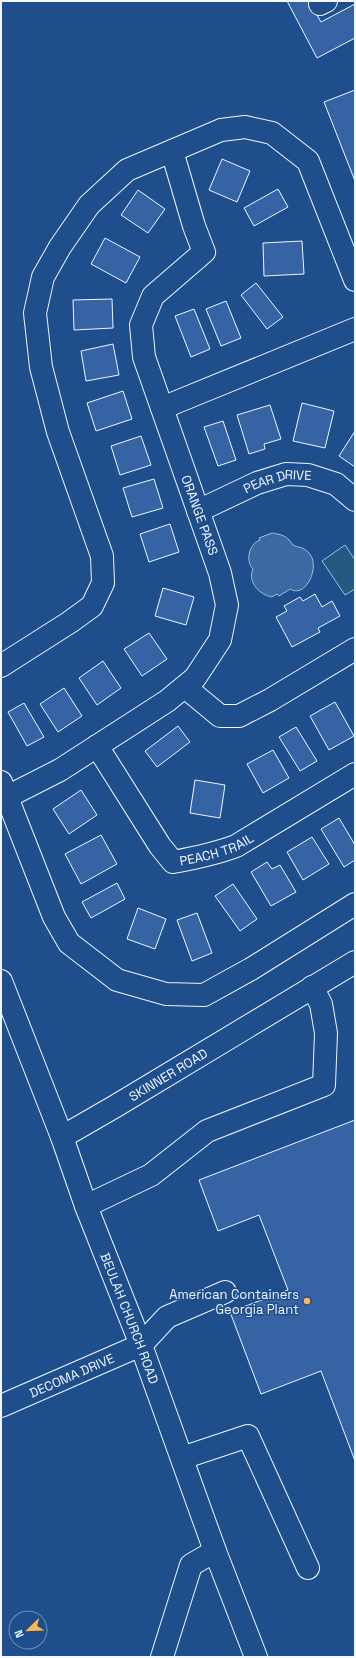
<svg xmlns="http://www.w3.org/2000/svg" width="356" height="1658" font-family="'Space Grotesk',sans-serif">
<style>
.green{fill:#245a82;stroke:#a8bbd7}
.water{fill:#3b69a3;stroke:#a8bbd7}
.building{fill:#3563a3;stroke:#f2f6ff}
.lines{fill:none;stroke-linecap:round;stroke-linejoin:round}
.minor-casing{stroke:#f2f6ff;stroke-width:24}
.minor{stroke:#1f4e8c;stroke-width:22}
.poi-dot{fill:#ffb74d;stroke:#1f4e8c;stroke-width:1.5}
.labels{text-anchor:middle;stroke-width:3;stroke-linejoin:round;paint-order:stroke}
.street-label{font-size:13px;fill:#f2f6ff;stroke:#1f4e8c}
.poi-label{font-size:13px;fill:#f2f6ff;stroke:#1f4e8c;text-anchor:end}
</style>
<rect width="100%" height="100%" fill="#1f4e8c"/>
<path class="green" d="M345 545 355 560V589L345 595 322 561Z"/>
<path class="water" d="M272 533C278 534 285 535 289 540 291 541 291 544 293 545 298 548 303 546 309 553 321 566 306 599 290 589L279 596 277 594 272 597C260 595 247 582 253 569 245 561 249 544 260 540L259 538Z"/>
<path class="building" d="M287 1H309L321 22 355 4V38L317 58Z
M355 90V181L324 102Z
M222 159 250 171 237 202 209 190Z
M278 189 288 207 254 226 244 208Z
M138 190 165 209 148 233 121 215Z
M105 238 140 257 126 283 91 264Z
M302 241 304 274 264 276 263 243Z
M256 283 283 317 267 329 241 295Z
M112 299 113 328 74 330 73 300Z
M226 301 241 338 221 346 206 309Z
M194 309 210 349 191 357 175 316Z
M113 344 119 375 86 381 81 351Z
M123 391 132 419 96 431 87 403Z
M302 403 334 411 325 448 293 441Z
M270 405 281 439 264 444 265 449 249 454 237 415Z
M223 421 236 460 218 466 204 427Z
M355 431V467L339 456Z
M141 436 151 465 120 475 111 446Z
M154 479 163 508 132 517 123 488Z
M170 524 179 552 149 562 140 534Z
M163 588 194 597 186 625 155 616Z
M315 594 322 607 332 601 340 616 318 628 320 632 292 647 276 617 287 611 284 606 300 597 303 601Z
M149 633 167 659 142 676 124 649Z
M103 661 121 688 97 705 79 678Z
M64 688 82 716 58 732 40 704Z
M335 702 354 736 329 750 310 716Z
M24 703 44 737 27 746 8 712Z
M178 726 190 742 157 767 145 751Z
M296 727 317 761 300 771 279 737Z
M273 750 289 778 263 793 247 764Z
M195 780 225 785 220 818 190 813Z
M81 790 97 815 69 834 53 809Z
M339 818 355 845V860L344 867 321 829Z
M101 835 117 864 81 884 65 854Z
M312 837 329 864 303 880 287 852Z
M267 862 272 869 280 865 296 892 271 906 251 872Z
M117 883 125 899 91 918 82 902Z
M233 884 257 919 240 931 215 896Z
M138 908 166 919 155 949 127 939Z
M197 913 212 953 192 961 177 920Z
M355 1120V1461L321 1371 261 1394 230 1312 288 1290 259 1215 218 1231 199 1180Z"/>
<g class="lines">
<defs>
<g id="minor">
<path d="M320 4 326 1"/>
<path d="M162 408 355 329"/>
<path id="s1" d="M198 511 257 483 286 474 308 475 336 484 355 500"/>
<path d="M1 666 70 622 92 606 103 583 102 556 58 432 41 367 35 313 43 277 60 247 89 205 127 170 221 130 245 127 272 133 308 161 355 280"/>
<path d="M185 687 220 716H239L270 700 355 649"/>
<path id="s2" d="M97 746 160 846 173 862C195 858 215 854 236 846L355 774"/>
<path d="M1 782 54 917 69 943 117 980 166 994 204 995 251 969 355 904"/>
<path d="M1 800 60 770 167 701 195 678 220 640 227 605 220 573 144 357 141 325 153 296 204 252 194 226 172 151"/>
<path id="s3" d="M1 981 62 1137 86 1206 141 1345 215 1551 256 1657"/>
<path id="s4" d="M62 1137 114 1107 355 962"/>
<path d="M86 1206 151 1175 207 1131 324 1085 326 1033 321 1004 312 987"/>
<path id="s5" d="M1 1406 141 1345 167 1317 225 1292"/>
<path d="M182 1458 248 1436 308 1568"/>
<path d="M162 1657 191 1565 215 1551"/>
</g>
</defs>
<use href="#minor" class="minor-casing"/>
<use href="#minor" class="minor"/>
</g>
<circle class="poi-dot" cx="307" cy="1301" r="4"/>
<g class="labels">
<g class="street-label">
<text dy="5" stroke="none"><textPath href="#s1" startOffset="86">PEAR DRIVE</textPath></text>
<text transform="translate(200 515) rotate(70)" y="5">ORANGE PASS</text>
<text dy="5" stroke="none"><textPath href="#s2" startOffset="184">PEACH TRAIL</textPath></text>
<text dy="5" stroke="none"><textPath href="#s4" startOffset="123">SKINNER ROAD</textPath></text>
<text dy="5" stroke="none"><textPath href="#s3" startOffset="361">BEULAH CHURCH ROAD</textPath></text>
<text dy="5" stroke="none"><textPath href="#s5" startOffset="77">DECOMA DRIVE</textPath></text>
</g>
<g class="poi-label">
<text x="299" y="1299">American Containers<tspan x="299" dy="15">Georgia Plant</tspan></text>
</g>
</g>
<rect width="356" height="1658" fill="none" stroke="#f2f6ff" stroke-width="4"/>
<g transform="translate(28 1630) rotate(247)"><circle r="19" fill="#1f4e8c" stroke="#7391ba"/>
<path d="M0-3L7 15L0 10L-7 15Z" fill="#ffb74d"/>
<text y="-6" font-size="11" font-weight="bold" text-anchor="middle" fill="#f2f6ff">N</text>
</g>
</svg>
